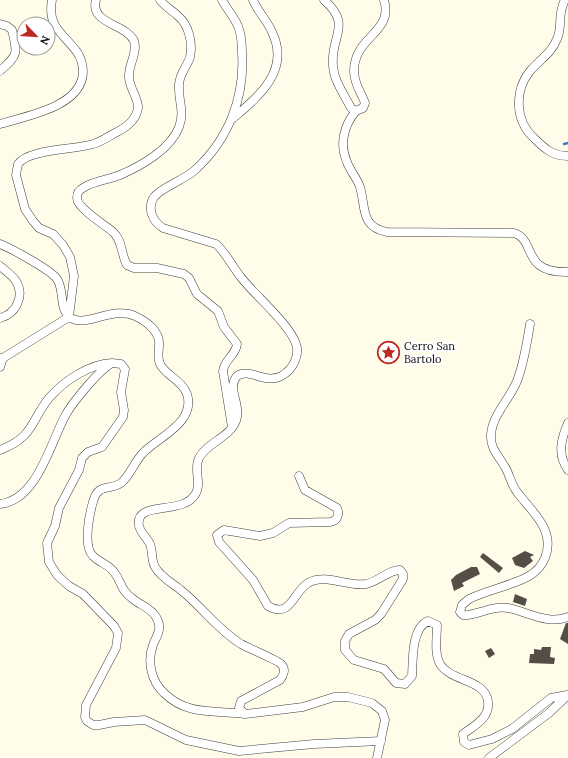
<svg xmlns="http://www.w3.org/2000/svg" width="568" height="758" font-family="Lora,serif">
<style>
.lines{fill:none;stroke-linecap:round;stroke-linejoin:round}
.stream{stroke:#3482cf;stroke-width:2.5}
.building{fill:#544e47}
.minor-casing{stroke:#3e3e3e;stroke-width:9}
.minor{stroke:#fff;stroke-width:8}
.labels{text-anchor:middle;stroke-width:4;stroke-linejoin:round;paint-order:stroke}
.poi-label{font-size:11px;fill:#0b0b0b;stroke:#fff;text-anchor:start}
</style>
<rect width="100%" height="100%" fill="#fffde9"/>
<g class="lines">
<path class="stream" d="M564 144 568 143"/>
</g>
<path class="building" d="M525 551 534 555 530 557 533 561 524 568 515 565 512 558Z
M483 553 503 568 499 573 480 557Z
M471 567H477L480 574 462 583 464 586 454 591 451 580 456 575Z
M515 594 527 599 525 606 513 602Z
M566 623H568V644L560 639Z
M542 647H551L550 657 555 658 554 664 529 663 530 654H534V649L541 650Z
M491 648 495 654 489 658 485 651Z"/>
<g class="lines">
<defs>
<path id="minor" d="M160 0C165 7 172 10 178 16 189 25 193 43 190 57 187 67 179 74 179 85 178 100 185 112 179 127 171 149 141 166 120 175 108 180 93 181 83 188 79 190 77 194 77 198 77 208 105 225 113 232 123 241 121 255 127 265L134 268H157L184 274 189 278 197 294 218 311 224 327 237 344C236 355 224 360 223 371L232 427
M222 0C227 9 234 17 238 26 241 34 242 45 242 53 245 98 228 140 195 170 184 180 162 187 154 197 147 208 152 221 163 228L216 244C226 253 232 266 240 276 254 295 289 323 296 344 300 355 293 369 283 375 266 386 250 367 237 376 227 387 240 404 237 417 233 437 208 441 199 458 193 470 202 482 196 493 184 517 134 499 139 526 140 532 147 538 150 544 153 552 151 560 155 567 161 578 174 584 182 591 203 608 218 630 241 644 248 648 279 661 281 664 286 669 284 675 280 680L241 701 239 708 245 714 303 707 334 697H348L372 703 382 711 385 720 377 758
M324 0C353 25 330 36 333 66 334 81 344 94 351 108L356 111 363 108 365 103C361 92 354 84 354 71 354 36 394 33 384 0
M565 0C557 14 563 26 557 39 551 54 540 59 530 71 514 91 515 121 534 138 544 148 552 156 568 156
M0 24 7 26 12 30C18 54 18 55 0 71
M356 111C344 125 339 144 347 162 350 171 357 178 360 187 366 207 360 227 387 232L514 233C537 240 520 273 568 272
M232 119C258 97 291 71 272 32 267 20 258 12 253 0
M0 124C26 116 82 107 83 72 83 65 81 58 77 52 63 33 47 27 52 0
M0 244C12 249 51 270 57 279 65 290 58 313 73 319 88 326 114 306 135 316 146 321 161 332 159 346 159 352 157 357 160 364 166 376 182 380 187 394 196 423 158 437 143 453 135 461 129 477 121 483 110 491 98 482 93 502 89 515 83 547 93 556 100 563 108 564 114 572 122 582 120 590 133 599 140 605 151 608 156 617 163 628 157 635 153 645 147 661 151 681 164 693 187 716 215 710 245 714
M0 266C6 271 12 275 16 281 25 296 16 314 0 318
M530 324C527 343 524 363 517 381 510 399 492 415 491 435 490 449 499 456 505 467 510 475 511 485 517 492 532 512 556 530 545 558 542 565 536 572 529 576 514 585 487 590 469 599L462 605 460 612 463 615C474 617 491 605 508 608 528 612 548 625 568 617
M0 358H3L0 367
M3 358 69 317 74 276 70 257 63 245 53 234 39 228 33 221 25 209 16 175 18 164C28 149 74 150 93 144 101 142 109 136 117 132 127 127 136 120 138 108 139 99 129 88 129 77 128 65 138 53 134 41 127 24 89 24 96 0
M568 423C561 439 557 455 568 470
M0 450C34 437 30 422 49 398 64 381 89 364 112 363
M299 476 305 490 337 508C340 515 337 521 330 522L289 523 273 533 260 536 224 530 217 535 219 542 253 580 268 606C291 619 293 592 308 583 326 573 347 587 366 584 377 582 391 569 400 570L403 574V579L381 614 375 620 349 634 345 641V650L354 660 384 669 396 683 405 684 412 676C413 662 411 628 428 621L437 625C437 637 434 653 440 664 451 682 486 679 488 702 490 718 474 726 463 734L464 742 469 745 492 739 512 729 551 698 567 695
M0 504C37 500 50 444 65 416 72 403 99 370 112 363L121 364 125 369 121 392 124 410 123 417 102 447 88 452 82 458 79 470 59 508 55 526 47 543 49 562 57 575 69 586 83 594 114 626 118 633 116 648 86 705 85 717 87 721 93 725H99L114 722 145 720 186 740 239 751 314 744 381 741
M489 758 549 713 568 695"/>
</defs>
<use href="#minor" class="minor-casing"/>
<use href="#minor" class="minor"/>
</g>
<defs>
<symbol id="sight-ring" viewBox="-11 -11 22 22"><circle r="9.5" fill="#fff" stroke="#bc2a22" stroke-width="1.5"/><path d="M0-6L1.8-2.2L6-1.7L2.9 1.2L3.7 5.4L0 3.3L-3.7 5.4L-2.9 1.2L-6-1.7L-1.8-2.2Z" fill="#bc2a22"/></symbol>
</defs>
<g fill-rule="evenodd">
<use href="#sight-ring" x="376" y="340" width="25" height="25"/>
</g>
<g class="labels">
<g class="poi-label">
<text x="404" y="350">Cerro San<tspan x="404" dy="13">Bartolo</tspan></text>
</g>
</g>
<g transform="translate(36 36) rotate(115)"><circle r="19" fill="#ffffff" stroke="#9d9d9d"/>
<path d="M0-3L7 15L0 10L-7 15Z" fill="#bc2a22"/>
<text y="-6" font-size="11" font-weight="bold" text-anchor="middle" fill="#0b0b0b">N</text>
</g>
</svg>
